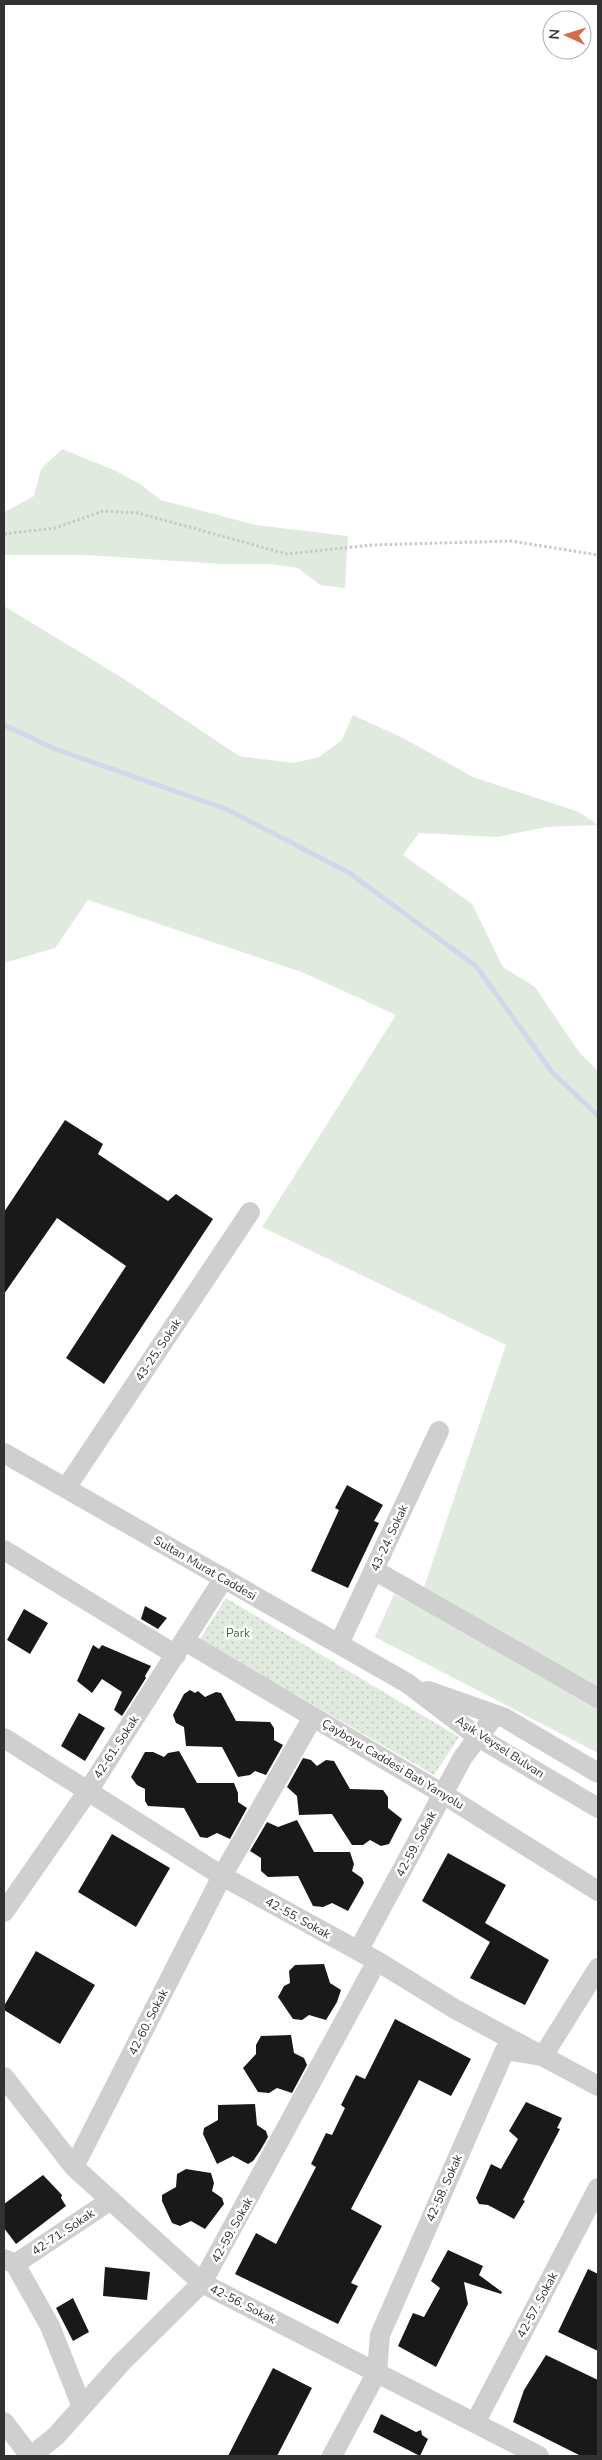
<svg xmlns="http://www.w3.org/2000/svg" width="602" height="2460" font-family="'Nunito Sans',sans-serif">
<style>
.green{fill:#e1eadf}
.park{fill:url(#park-dots)}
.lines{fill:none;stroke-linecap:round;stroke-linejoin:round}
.stream{stroke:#d1d8ea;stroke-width:5}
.building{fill:#191919}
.path{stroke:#c9c9c9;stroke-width:3;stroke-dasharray:2.5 2.5;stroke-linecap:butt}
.minor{stroke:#cfcfcf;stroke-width:20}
.labels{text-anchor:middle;stroke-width:5;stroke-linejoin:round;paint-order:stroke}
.street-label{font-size:12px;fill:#323232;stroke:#fff}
.park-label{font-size:12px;fill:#486a43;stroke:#fff}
</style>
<defs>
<pattern id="park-dots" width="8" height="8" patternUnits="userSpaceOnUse" patternTransform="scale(1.25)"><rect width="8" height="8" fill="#e1eadf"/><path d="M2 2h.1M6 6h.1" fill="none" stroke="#c2c9c0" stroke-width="1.8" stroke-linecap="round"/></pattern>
</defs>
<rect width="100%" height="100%" fill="#fff"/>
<path class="green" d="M62 449 114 470 140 484 161 500 256 525 348 536 345 588 320 585 298 568 271 564H221L86 555H4V512L34 496 41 469Z
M4 606 124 679 239 756 294 763 319 757 342 740 353 715 403 738 473 777 579 812 598 825 547 827 497 837 419 833 403 855 472 904 503 967 535 987 579 1052 598 1071V1686L423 1590 506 1345 262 1227 396 1015 304 973 88 900 55 948 4 963Z
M394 1594 446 1619 598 1706V1753L375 1637Z"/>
<path class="park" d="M226 1598 459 1737 434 1775 200 1639Z"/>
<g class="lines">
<path class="stream" d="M4 725 55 749 226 809 348 872 476 966 552 1072 598 1116"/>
</g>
<path class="building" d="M65 1120 103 1144 98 1154 168 1201 176 1194 213 1219 104 1384 66 1358 126 1266 57 1218 4 1294V1212Z
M347 1485 383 1505 374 1521 379 1523 348 1588 311 1571 339 1510 335 1508Z
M145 1606 167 1618 158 1629 141 1619Z
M24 1609 48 1623 30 1654 7 1640Z
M93 1645 99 1649 102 1645 151 1666 145 1676 146 1678 122 1716 114 1710 122 1692 102 1679 92 1693 77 1681Z
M190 1690 195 1693 198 1691 205 1697 216 1692 221 1693 236 1721 270 1722 274 1728V1740L283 1745 266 1775 255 1771 250 1775 238 1777 222 1747 186 1746 184 1727 176 1723 173 1715 184 1694Z
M79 1713 105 1728 85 1761 61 1746Z
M179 1751 197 1783H234L238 1793V1802L247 1808 230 1839 217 1833 207 1838 200 1837 184 1808 148 1806 145 1801V1789L137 1785 131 1777 145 1752H153L164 1757 168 1753Z
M303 1758 311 1760 317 1766 326 1760 334 1761 350 1789 383 1790 388 1797V1808L402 1819 389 1844 381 1846 370 1840 363 1845H352L332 1814 299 1815 297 1796 287 1787Z
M297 1820 314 1852H350L354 1864 352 1871 362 1878 364 1883 348 1911 332 1903 323 1907 313 1906 298 1876 268 1877 261 1871V1858L250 1851 267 1822 278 1827Z
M112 1834 170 1868 136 1927 78 1892Z
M448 1853 506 1885 485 1923 549 1960 525 2005 470 1978 490 1942 422 1901Z
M36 1951 95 1985 60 2044 4 2010V2006Z
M324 1964 330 1983 341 1990 337 2002 326 2020 309 2015 302 2020 293 2019 278 1997 284 1986 290 1983 289 1971 295 1965Z
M395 2019 471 2059 451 2096 419 2080 351 2209 382 2226 351 2283 358 2286 338 2324 235 2274 256 2233 276 2244 316 2167 311 2164 326 2133 332 2135 345 2108 341 2105 356 2075 365 2079Z
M291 2035 294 2053 304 2058 307 2065 292 2093 277 2088 269 2093 258 2092 243 2068 256 2054V2045L261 2036Z
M526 2102 562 2118 557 2128 560 2129 523 2200 525 2201 514 2219 488 2205 479 2204 476 2198 491 2164 501 2169 518 2139 509 2131Z
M255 2104 257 2125 266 2131 268 2137 260 2151 253 2161 248 2164 233 2156 217 2164 203 2134 204 2128 218 2120V2105Z
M186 2169 211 2173 214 2183 212 2191 222 2198 224 2204 205 2229 191 2221 180 2226 172 2223 162 2201V2195L176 2187 177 2174Z
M43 2175 62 2195 61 2198 66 2206 16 2244 4 2228V2204Z
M448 2250 483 2266 479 2275 502 2292 501 2294 464 2282 468 2304 436 2367 398 2346 413 2313 424 2317 440 2288 431 2281Z
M105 2267 150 2272 147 2300 103 2296Z
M588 2269 598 2274V2351L558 2332Z
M73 2298 89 2332 73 2341 56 2308Z
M546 2355 598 2380V2456H581L513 2422 524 2390Z
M273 2368 312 2388 277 2456H228Z
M381 2414 416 2432 421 2430 422 2435 428 2439 420 2456 373 2432Z"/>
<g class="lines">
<path class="path" d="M4 534 55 528 103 511 138 513 287 554 371 545 511 541 598 555"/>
<path class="minor" d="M4 1453 407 1683 478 1737 598 1808
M66 1488 250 1212
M4 1550 176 1655
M374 1570 598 1698
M185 1641 443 1794 598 1891
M339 1644 439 1431
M428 1691 505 1718 598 1773
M4 1738 222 1876 377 1961 455 2009 598 2086
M4 1912 88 1791 224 1578
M358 1951 463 1757 495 1715
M4 2077 74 2167 202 2283 539 2456
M74 2167 222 1876 313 1717
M4 2259 15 2264 50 2326 82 2407
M15 2264 111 2200
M4 2422 30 2456
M475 2423 598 2188
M31 2456 56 2436 122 2362 202 2283 377 1961
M332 2456 377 2372 380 2335 505 2050 543 2056 598 1968"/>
</g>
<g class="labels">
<g class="street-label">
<text transform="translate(158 1350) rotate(-56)" y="4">43-25. Sokak</text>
<text transform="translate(389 1538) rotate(-65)" y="4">43-24. Sokak</text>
<text transform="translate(205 1568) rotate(30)" y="4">Sultan Murat Caddesi</text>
<text transform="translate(116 1747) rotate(-57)" y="4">42-61. Sokak</text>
<text transform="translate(500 1747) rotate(33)" y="4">Aşık Veysel Bulvarı</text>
<text transform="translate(393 1764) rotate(31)" y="4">Çayboyu Caddesi Batı Yanyolu</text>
<text transform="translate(416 1844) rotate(-62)" y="4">42-59. Sokak</text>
<text transform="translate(298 1918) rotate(29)" y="4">42-55. Sokak</text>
<text transform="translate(148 2022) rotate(-63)" y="4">42-60. Sokak</text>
<text transform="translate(444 2188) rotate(-66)" y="4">42-58. Sokak</text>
<text transform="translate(232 2230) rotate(-61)" y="4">42-59. Sokak</text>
<text transform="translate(63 2232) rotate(-34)" y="4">42-71. Sokak</text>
<text transform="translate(243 2304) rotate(27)" y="4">42-56. Sokak</text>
<text transform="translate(537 2305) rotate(-62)" y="4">42-57. Sokak</text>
</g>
<g class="park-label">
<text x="238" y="1637">Park</text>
</g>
</g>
<rect width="602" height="2460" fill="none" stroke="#323232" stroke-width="10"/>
<g transform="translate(567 35) rotate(274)"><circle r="24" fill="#ffffff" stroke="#adadad"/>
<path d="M0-4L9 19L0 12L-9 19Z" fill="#d46c48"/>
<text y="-8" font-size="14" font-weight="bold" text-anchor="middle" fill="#323232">N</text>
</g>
</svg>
